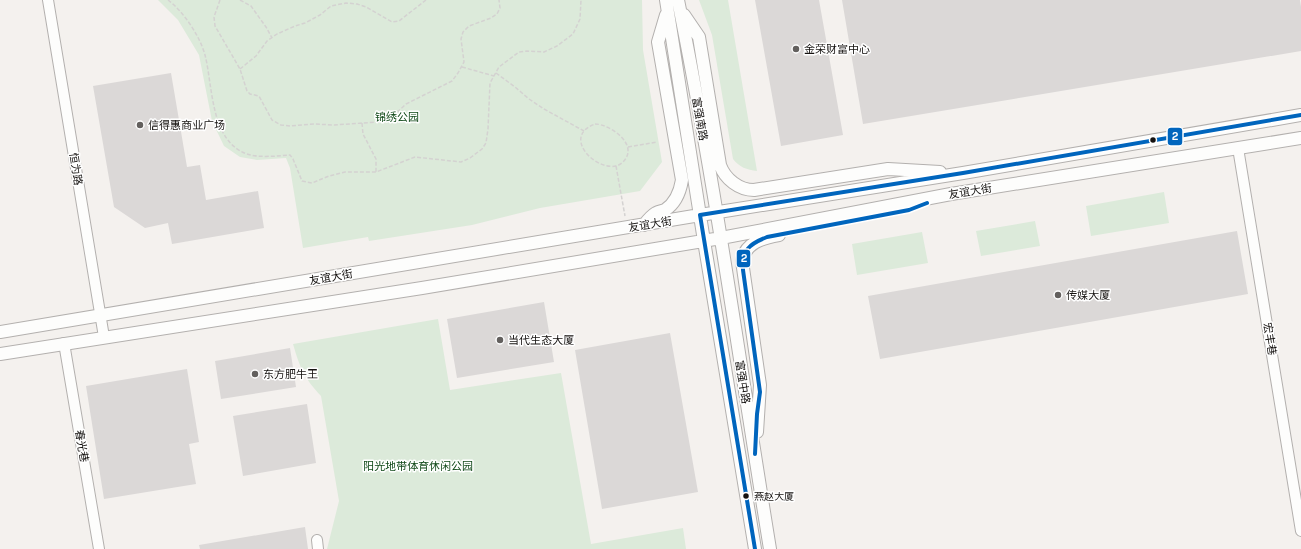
<svg xmlns="http://www.w3.org/2000/svg" width="1301" height="549" font-family="Karla,'Noto Sans SC',sans-serif">
<style>
.green{fill:#dceada}
.building{fill:#dbd8d7}
.lines{fill:none;stroke-linecap:round;stroke-linejoin:round}
.minor-casing{stroke:#b3b0ae;stroke-width:12}
.major-casing{stroke:#b3b0ae;stroke-width:14}
.path{stroke:#d4d2d1;stroke-width:1.5;stroke-dasharray:4 2;stroke-linecap:butt}
.minor{stroke:#fdfdfc;stroke-width:10}
.major{stroke:#fdfdfc;stroke-width:12}
.bus-1-casing{stroke:#fff;stroke-width:7}
.bus-1{stroke:#0065bd;stroke-width:4}
.poi-dot{fill:#63605e;stroke:#fff;stroke-width:1.5}
.bus-dot{fill:#151210;stroke:#fff;stroke-width:1.5}
.labels{text-anchor:middle;stroke-width:3;stroke-linejoin:round;paint-order:stroke}
.bus-label{font-size:10px;fill:#151210;stroke:#fff;text-anchor:start}
.poi-label{font-size:11px;fill:#151210;stroke:#fff;text-anchor:start}
.park-label{font-size:11px;fill:#0f4817;stroke:#fff}
.street-label{font-size:11px;fill:#151210;stroke:#fff}
.line-badge{stroke:#fff;stroke-width:1.5}
.badge-label{font-size:11px;text-anchor:middle;font-weight:bold;fill:#fff}
</style>
<rect width="100%" height="100%" fill="#f4f1ee"/>
<path class="green" d="M158 0H642L643 50 662 162 640 191 540 208 472 225 369 241 368 237 303 248 290 168 286 158 257 160 240 157 224 146 212 121 199 55 178 20Z
M699 0H728L757 171C747 170 739 167 733 159L712 35Z
M1164 192 1169 223 1091 236 1086 206Z
M1035 221 1040 246 981 256 976 231Z
M922 232 928 263 857 275 852 244Z
M438 319 450 390 561 373 591 544 683 528 686 549H327L339 501 321 396C304 378 300 368 293 344Z"/>
<path class="building" d="M755 0H819L843 135 781 146Z
M842 0H1300L1301 7V51L863 124Z
M171 73 187 167 200 165 206 200 258 191 264 228 172 244 168 223 145 228 114 207 93 86Z
M1237 231 1248 294 880 359 868 296Z
M544 302 554 362 457 378 447 319Z
M670 333 698 492 602 509 575 350Z
M290 348 296 387 221 399 215 361Z
M187 369 199 442 189 444 196 484 104 499 86 386Z
M307 404 316 463 243 476 233 416Z
M305 527 308 549H200L199 545Z"/>
<g class="lines">
<defs>
<path id="minor" d="M48 0 104 337
M1238 148 1301 531
M64 343 99 549
M317 540 318 549"/>
<path id="major" d="M666 0 704 241 755 549
M678 0C715 182 740 366 770 549
M684 15 699 37 720 165C725 179 739 190 754 190L888 169 940 172
M644 225C647 221 651 216 656 213 658 212 662 211 665 210 676 203 680 192 682 180L658 42 666 15
M0 332 700 215 963 173 1301 115
M0 354 422 288 721 238 951 194 1301 138
M757 432 760 385 742 261C745 243 762 238 779 235"/>
</defs>
<use href="#minor" class="minor-casing"/>
<use href="#major" class="major-casing"/>
<path class="path" d="M168 0C183 11 200 36 205 55 213 86 210 141 247 154 259 158 277 156 290 155L293 159 302 181 312 183 329 176 345 172H376L415 157 461 162 470 158 482 149 486 143 488 129 490 83 499 67 519 52 527 51 544 52 557 46 573 34 580 19 581 0
M220 0 214 17 215 26 240 69 247 91 250 94 259 96 272 120 281 125 290 126 314 124 334 125 378 122 392 117 406 104 452 81 458 73 464 62 461 39 463 32 469 26 491 18 497 14 500 8 499 0
M240 0 251 6 266 27 272 38
M462 67 494 76
M240 69 256 56 267 41 277 34 295 26 305 23 320 15 331 6 346 3 357 4 366 7 392 22 399 21 426 0
M496 73 515 87 529 99 544 109 584 131
M362 123 363 134 376 159V172
M595 124C610 124 640 145 623 162 605 180 557 138 595 124Z
M628 147 657 142
M616 166 625 216"/>
<use href="#minor" class="minor"/>
<use href="#major" class="major"/>
<defs>
<path id="bus-1" d="M755 454 757 414 760 392 743 270C742 250 749 244 767 237L909 210 927 203
M755 549 700 215 963 173 1301 115"/>
</defs>
<use href="#bus-1" class="bus-1-casing"/>
<use href="#bus-1" class="bus-1"/>
</g>
<g class="poi-dot">
<circle cx="796" cy="49" r="4"/>
<circle cx="140" cy="125" r="4"/>
<circle cx="1058" cy="295" r="4"/>
<circle cx="500" cy="340" r="4"/>
<circle cx="255" cy="374" r="4"/>
</g>
<g class="bus-dot">
<circle cx="1153" cy="140" r="3.5"/>
<circle cx="746" cy="496" r="3.5"/>
</g>
<g class="labels">
<g class="bus-label">
<text x="754" y="500">燕赵大厦</text>
</g>
<g class="poi-label">
<text x="804" y="53">金荣财富中心</text>
<text x="148" y="129">信得惠商业广场</text>
<text x="1066" y="299">传媒大厦</text>
<text x="508" y="344">当代生态大厦</text>
<text x="263" y="378">东方肥牛王</text>
</g>
<g class="park-label">
<text x="397" y="121">锦绣公园</text>
<text x="418" y="470">阳光地带体育休闲公园</text>
</g>
<g class="street-label">
<text transform="translate(700 119) rotate(80)" y="4">富强南路</text>
<text transform="translate(76 169) rotate(81)" y="4">恒为路</text>
<text transform="translate(970 191) rotate(-9)" y="4">友谊大街</text>
<text transform="translate(650 224) rotate(-9)" y="4">友谊大街</text>
<text transform="translate(331 277) rotate(-10)" y="4">友谊大街</text>
<text transform="translate(1270 339) rotate(81)" y="4">宏丰巷</text>
<text transform="translate(743 382) rotate(81)" y="4">富强中路</text>
<text transform="translate(82 446) rotate(80)" y="4">春光巷</text>
</g>
</g>
<g class="line-badge">
<rect x="1167" y="127" width="16" height="19" rx="4" fill="#0065bd"/>
<rect x="736" y="249" width="15" height="19" rx="4" fill="#0065bd"/>
</g>
<g class="badge-label">
<text x="1175" y="140">2</text>
<text x="744" y="262">2</text>
</g>
</svg>
